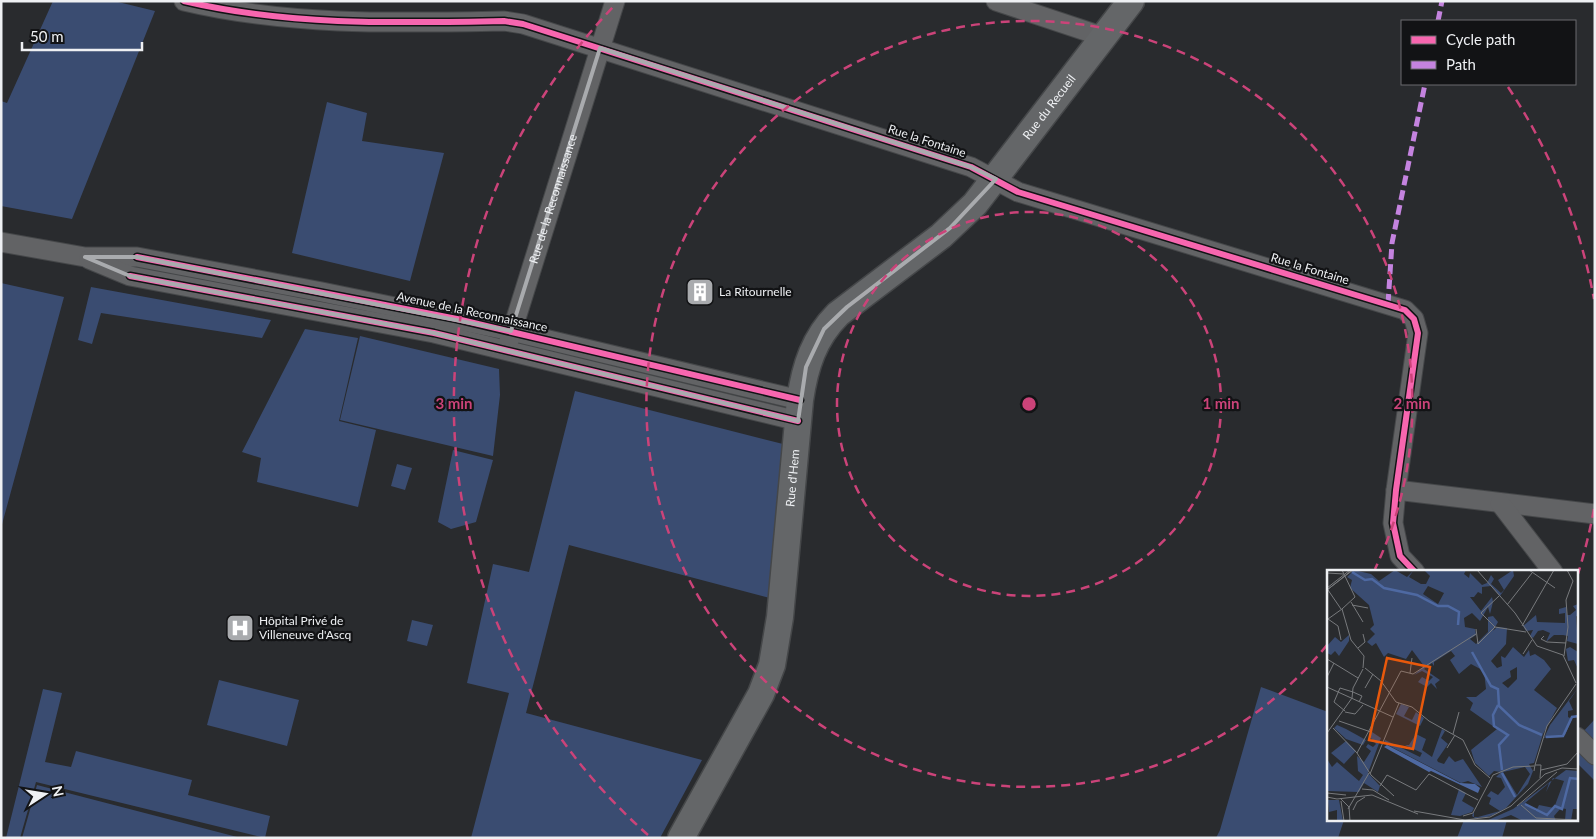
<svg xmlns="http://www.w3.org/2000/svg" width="1596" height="839" font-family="Lato,sans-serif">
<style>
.green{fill:#3a4c71}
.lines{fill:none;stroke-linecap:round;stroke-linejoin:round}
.street-casing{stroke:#454749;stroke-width:21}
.secondary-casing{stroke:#454749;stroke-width:29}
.street{stroke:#626365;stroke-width:19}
.secondary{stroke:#646668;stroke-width:26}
.quiet{stroke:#c483df;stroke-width:5;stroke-dasharray:10 5;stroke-linecap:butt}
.cycleway-casing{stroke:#121315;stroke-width:9}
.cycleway{stroke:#f766af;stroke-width:6}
.marked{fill:none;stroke:#a9abae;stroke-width:4;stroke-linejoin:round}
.ring{fill:none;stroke:#cb4379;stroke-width:2.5;stroke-dasharray:9 6}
.labels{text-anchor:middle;stroke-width:4.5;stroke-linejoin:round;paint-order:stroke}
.street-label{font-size:12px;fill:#eef0f3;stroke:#121315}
.poi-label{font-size:12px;fill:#eef0f3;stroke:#121315;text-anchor:start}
.inset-river{fill:none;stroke:#4e69a2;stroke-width:2.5}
.inset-road{fill:none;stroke:#787a7d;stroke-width:1}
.view{fill:#e8590c;fill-opacity:0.15;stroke:#e8590c;stroke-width:2.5}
.inset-edge{fill:none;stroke:#eef0f3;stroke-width:2.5}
.centre{fill:#cb4379;stroke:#121315;stroke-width:2.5}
.ring-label{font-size:15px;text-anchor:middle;font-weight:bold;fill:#cb4379;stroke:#121315;stroke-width:4.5;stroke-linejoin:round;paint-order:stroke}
</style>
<rect width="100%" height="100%" fill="#292b2e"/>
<path class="green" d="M53 1H114L155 11 72 219 1 206V101L7 103Z
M327 102 367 113 362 141 444 153 410 281 292 253Z
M1 283 64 297 1 528Z
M91 287 271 320 262 338 101 313 92 344 78 340Z
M305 329 358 338 339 421 376 430 358 507 257 482 261 458 242 452Z
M360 336 499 369 500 395 493 456 340 420Z
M575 391 783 444 770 598 569 545 526 713 702 760 660 838H471L509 693 467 683 493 564 529 572Z
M453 450 493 460 476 522 451 529 438 522Z
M397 464 412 468 405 490 391 486Z
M412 620 433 625 427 646 407 641Z
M219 680 299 700 287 746 207 725Z
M1261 687 1328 712V820H1344L1338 838H1216L1220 830Z
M43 689 62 693 45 762 71 767 76 751 192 780 188 795 270 816 265 838 36 782 20 838H6Z
M1595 719V781L1577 763V728L1582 733Z
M37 785 241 838H22Z
M1464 820H1507L1502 838H1457Z"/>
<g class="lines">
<defs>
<g id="street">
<path d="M184 1C289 26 397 23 504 21L523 24 971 167 1018 192 1405 310 1414 319 1418 333 1396 490 1393 523 1400 556 1415 572"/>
<path d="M996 1 1104 37"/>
<path d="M1 242 85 257H137L322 292 511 331 800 400"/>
<path d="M89 259 130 276 434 333 798 421"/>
<path id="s1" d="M508 344 615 1"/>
<path d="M1396 490 1595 514"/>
<path d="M1500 503 1553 572"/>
<path d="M1577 737 1595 755"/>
</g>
<g id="secondary">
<path id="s2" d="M681 838 761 694 772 665 780 617 800 400C805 366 814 338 838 314L941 236 975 204 1131 1"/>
</g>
</defs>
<use href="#street" class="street-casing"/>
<use href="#secondary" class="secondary-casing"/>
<use href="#street" class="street"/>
<use href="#secondary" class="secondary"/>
<path class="quiet" d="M1438 21 1442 1
M1388 304 1392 243 1425 84"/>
<defs>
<path id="cycleway" d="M184 1C289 26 397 23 504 21L523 24 971 167 1018 192 1405 310 1414 319 1418 333 1396 490 1393 523 1400 556 1415 572
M137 257 457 319 800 400
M130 276 434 333 798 421"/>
</defs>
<use href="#cycleway" class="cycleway-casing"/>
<use href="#cycleway" class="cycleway"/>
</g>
<path class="marked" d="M600 48 971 167 996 179 950 228 847 307 824 329 806 367 798 421 434 333 130 276 85 257H137L511 331Z"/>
<g class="ring">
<circle cx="1029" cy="404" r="192"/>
<path d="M1327 645A383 383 0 1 1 1375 569"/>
<path d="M1594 509A575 575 0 0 1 1577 577M648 835A575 575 0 0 1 615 5M1508 87A575 575 0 0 1 1594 299"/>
</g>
<defs>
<symbol id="building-square" viewBox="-11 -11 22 22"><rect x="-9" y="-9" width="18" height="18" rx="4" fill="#a9abae" stroke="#121315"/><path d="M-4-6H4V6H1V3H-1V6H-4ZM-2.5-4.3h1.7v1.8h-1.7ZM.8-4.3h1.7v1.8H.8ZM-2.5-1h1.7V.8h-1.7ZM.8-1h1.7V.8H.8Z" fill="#fff"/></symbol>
<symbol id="hospital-square" viewBox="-11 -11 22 22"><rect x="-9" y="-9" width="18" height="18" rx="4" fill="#a9abae" stroke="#121315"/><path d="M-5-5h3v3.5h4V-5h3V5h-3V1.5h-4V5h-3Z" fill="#fff"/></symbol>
</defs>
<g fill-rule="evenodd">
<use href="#building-square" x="684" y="276" width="32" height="32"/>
<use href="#hospital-square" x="224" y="612" width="32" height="32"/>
</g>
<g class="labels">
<g class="street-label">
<text dy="4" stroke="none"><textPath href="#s2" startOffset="856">Rue du Recueil</textPath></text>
<text transform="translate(927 141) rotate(18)" y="4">Rue la Fontaine</text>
<text dy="4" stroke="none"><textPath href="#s1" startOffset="152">Rue de la Reconnaissance</textPath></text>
<text transform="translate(1310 269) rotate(17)" y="4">Rue la Fontaine</text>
<text transform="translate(472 312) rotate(12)" y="4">Avenue de la Reconnaissance</text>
<text dy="4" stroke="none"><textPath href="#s2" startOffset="384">Rue d'Hem</textPath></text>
</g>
<g class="poi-label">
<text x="719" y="296">La Ritournelle</text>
<text x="259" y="625">Hôpital Privé de<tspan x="259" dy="14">Villeneuve d'Ascq</tspan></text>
</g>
</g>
<g transform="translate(1327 570)">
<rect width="251" height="251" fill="#292b2e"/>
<path d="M27 0 44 4 52 11 68 0 80 7 86 1 82 7 94 14H99L103 6 97 0H139L137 4 142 8 143 3 155 15 160 13 164 5 167 9 164 14 174 23 177 20 171 10 186 0 187 6 173 26 164 16 155 17V24L151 22 147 27H143L154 41 165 27 166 32 163 44 161 37 153 51 145 43 137 48 138 57 148 59 149 65 143 69 149 74 161 62V47L166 46 171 52 166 61 170 57 180 58 179 74 164 91 170 98 175 96 174 86 178 88 186 77 197 87 202 80 203 86 208 84 217 90 224 99 207 120 230 138 216 164 207 193 202 194 206 201 201 214 179 238 166 245 160 247 148 248 145 246 147 241V247H151L173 241 162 234 164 228 160 226 164 221 171 225 178 217 174 208 169 207 174 202 167 201 162 206 148 193 144 180 170 159 143 140 146 133 139 127H149L159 119 157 101 144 94 132 104 123 90 128 86 124 81 107 92V96L105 93 97 99 113 110 108 114 110 119 104 113 100 117 91 112 95 107 102 111 106 107 95 101 87 105 97 96 85 80 79 89 61 83 57 87 49 73 45 76 40 72 48 64 43 59 47 55 42 35 23 18 25 10 20 7ZM101 16 117 23 111 34 96 24ZM190 97V109L181 118 175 113 184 107 183 101ZM198 197 203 204 190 225 176 202ZM251 34V47L249 46 251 74 240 71 241 66 236 65H227L219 72 223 63 216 60 211 61 206 68 203 66 206 60 199 61 196 56 209 45 210 52 238 53V43L232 44V39L239 37 240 45H243L249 40 246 36ZM22 65V71L12 86 8 81 4 85 0 83V76L8 67 14 72ZM243 77 251 82V99L247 90 241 91 239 79ZM251 118 242 131 246 140 241 141V147L245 149 238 165 217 168 223 155ZM74 134 82 137 77 146 85 150 89 142 97 148 93 156 69 144ZM10 155 19 159 39 170 36 175 19 169 7 158ZM115 159 118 161 114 168 121 174 110 190 111 192 117 194 122 186 128 192 136 189 155 217 141 211 134 213 57 173 58 170 93 187 95 183 78 175H82L89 164 99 169 95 180 105 187ZM45 162 54 168 41 203 53 216 51 222 37 213 32 222 0 221V189L5 197 10 192 32 211 36 205 31 201 30 186 37 192 44 181 39 177 41 174 46 177 49 174 42 166ZM19 171 29 181 17 194 4 183ZM239 200 251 201V239H246L244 251 238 250 239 239 234 238 227 246 229 251H196L184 245 167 251H159L186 239ZM226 208 237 211 227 238 212 235 209 241 198 233 222 213 219 222ZM132 219 139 223 135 231 147 238 145 242 133 246 124 245ZM1 230H12L16 251H10V240L2 242Z" fill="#3a4c71" fill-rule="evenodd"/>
<path d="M60 175 133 213 148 214 153 218 151 223 104 201 102 202 64 181 57 177Z" fill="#4e69a2"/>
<path class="inset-river" d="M25 2 38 10 45 9 57 18 90 25 111 36H121L132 42 131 55M145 82 164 116 171 119 172 136 192 155 215 165M171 135 166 145 167 156 181 165 172 175 175 200M219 167 236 166 245 147 252 146M175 203 188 227M198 234 220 245 228 236 235 239 243 208 252 209"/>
<path class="inset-road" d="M15 0 28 27 15 39M150 0 188 43 210 76 236 85 249 113M202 0 228 18M0 3 17 4M0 18 23 0M0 20 26 0M0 20 25 0M1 20 14 39M24 32 36 52M25 35 41 38M180 35 205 3M15 39 24 70 37 86 36 98M1 49 11 56 14 70M1 49 15 39M195 56 227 0M168 57 154 43 172 26M168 57 199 62M149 59 151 74 168 57M217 66 214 69 220 72 239 73M31 78 38 72 36 64M196 84 205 70M237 86 241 57 239 30 246 11 240 0M0 89 31 108M38 98 54 111 69 132 85 137 102 151 136 170 148 195 163 208M83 103 85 88M0 107 7 93M0 117 66 147M38 118 46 104M26 122 35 126 32 132M18 141 7 132 13 118 26 122M18 142 28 144 36 135M12 151 44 162M6 158 30 183 44 205 67 226M0 163 25 128 26 118 36 99M126 164 132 142M120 178 128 165M30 183 74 101 86 104 149 64M208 195 220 156 249 114M214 200 240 194 252 181M207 201 208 195H214L213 208M43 204 72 133M53 216 60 205 89 220 102 204 151 230M35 219 46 220 62 230M0 223 19 225M0 227 10 229 45 225 91 244M13 228 22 237 23 251M14 231 17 251M194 235 209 248 252 250M190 236 230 202M21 239 42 203M26 240 30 232 38 227M87 241 138 250 163 247 184 236 218 204 235 198 252 199M136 246 146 243 166 205 186 197 207 196"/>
<path class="view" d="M60 88 103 97 86 179 42 170Z"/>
<rect width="251" height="251" class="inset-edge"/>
</g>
<circle cx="1029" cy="404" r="8" class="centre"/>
<g class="ring-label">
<text x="1221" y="409">1 min</text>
<text x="1412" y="409">2 min</text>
<text x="454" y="409">3 min</text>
</g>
<rect width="1596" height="839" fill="none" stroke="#eef0f3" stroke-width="5"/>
<rect x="1401" y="20" width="175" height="65" fill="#121315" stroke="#6a6b6e"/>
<rect x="1411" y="36" width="25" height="8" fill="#f766af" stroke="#6a6b6e"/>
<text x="1446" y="45" font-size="15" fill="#eef0f3">Cycle path</text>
<rect x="1411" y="61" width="25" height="8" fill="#c483df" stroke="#6a6b6e"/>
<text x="1446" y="70" font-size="15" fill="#eef0f3">Path</text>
<g transform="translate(45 794) rotate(78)" stroke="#121315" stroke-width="4" paint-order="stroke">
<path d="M0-4L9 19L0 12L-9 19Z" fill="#eef0f3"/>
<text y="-8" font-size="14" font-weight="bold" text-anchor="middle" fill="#eef0f3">N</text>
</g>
<path d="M22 42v8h120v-8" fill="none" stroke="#eef0f3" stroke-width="2.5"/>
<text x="30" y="42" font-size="15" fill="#eef0f3" stroke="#121315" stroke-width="4" paint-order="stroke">50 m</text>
</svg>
